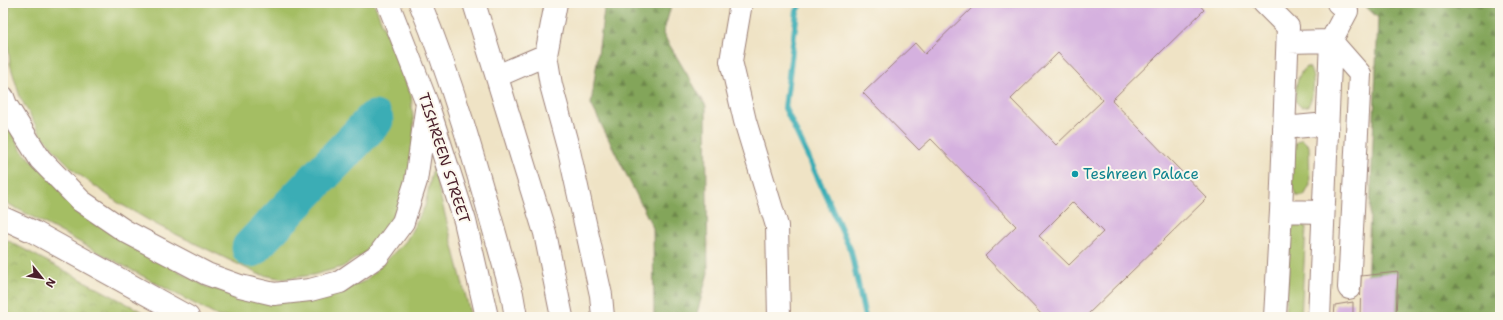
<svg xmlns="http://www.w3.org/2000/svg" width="1503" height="320" font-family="'Shantell Sans',sans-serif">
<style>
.green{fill:#a4be64;stroke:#776e48}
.forest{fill:url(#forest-firs);stroke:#666242}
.park{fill:url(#park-crowns);stroke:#776e48}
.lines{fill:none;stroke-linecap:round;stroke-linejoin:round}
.stream{stroke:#3badb5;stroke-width:6}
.river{stroke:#3badb5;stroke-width:39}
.building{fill:#d5b1df;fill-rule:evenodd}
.minor-casing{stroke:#9c8178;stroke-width:24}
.major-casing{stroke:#9c8178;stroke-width:24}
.minor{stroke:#fff;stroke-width:22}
.major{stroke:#fff;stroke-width:22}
.culture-dot{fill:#0f9aa8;stroke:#fbf7ec;stroke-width:1.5}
.labels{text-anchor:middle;stroke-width:4;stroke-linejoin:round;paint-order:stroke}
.street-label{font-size:15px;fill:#4a1f2b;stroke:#fbf7ec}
.culture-label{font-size:15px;fill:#0d838f;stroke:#fbf7ec;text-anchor:start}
</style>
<defs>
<pattern id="forest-firs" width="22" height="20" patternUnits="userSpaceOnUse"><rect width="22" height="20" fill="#83a55a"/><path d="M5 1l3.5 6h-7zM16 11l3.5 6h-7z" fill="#6d864b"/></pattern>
<pattern id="park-crowns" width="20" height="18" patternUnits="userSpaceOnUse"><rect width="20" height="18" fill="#a4be64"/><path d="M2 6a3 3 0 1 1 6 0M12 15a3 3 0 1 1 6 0" fill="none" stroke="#889a53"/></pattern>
</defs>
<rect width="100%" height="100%" fill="#fbf7ec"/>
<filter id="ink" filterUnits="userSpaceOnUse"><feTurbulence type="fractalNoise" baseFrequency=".025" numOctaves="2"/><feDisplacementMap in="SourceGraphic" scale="8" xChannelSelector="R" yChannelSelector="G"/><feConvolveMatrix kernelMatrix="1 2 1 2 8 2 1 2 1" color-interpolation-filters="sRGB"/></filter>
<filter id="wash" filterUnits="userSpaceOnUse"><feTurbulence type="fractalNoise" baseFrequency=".012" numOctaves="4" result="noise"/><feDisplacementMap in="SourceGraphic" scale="16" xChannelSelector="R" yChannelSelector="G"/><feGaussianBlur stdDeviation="0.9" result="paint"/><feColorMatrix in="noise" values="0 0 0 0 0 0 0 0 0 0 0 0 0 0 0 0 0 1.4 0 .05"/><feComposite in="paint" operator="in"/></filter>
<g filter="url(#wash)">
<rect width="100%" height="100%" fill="#efe3c5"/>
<path class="green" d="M10 3H374L411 95 414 128V163L396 216 365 253 342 267 313 275 284 279 258 274 157 225 117 202 77 173 59 155 40 133 20 97 10 64 7 34Z
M1306 67H1309C1316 79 1314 95 1308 106L1301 107 1295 101C1296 88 1295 77 1306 67Z
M3 112 21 150 78 204 146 253 207 287 265 302 320 299 365 281 406 241 425 206 433 167 471 317H219L3 201Z
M1302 139 1309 146 1310 185 1304 196H1296C1289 180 1292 160 1295 143Z
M1298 221 1306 228 1301 317H1285L1291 229Z"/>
<path class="forest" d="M605 3H672L663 34 706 106 708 273 696 317H654L653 228 591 104Z
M1362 3H1500V317H1396L1397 287 1367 288 1378 18Z"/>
<path class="park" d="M3 238 152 317H3Z"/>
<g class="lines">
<path class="stream" d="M802 3 797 11 785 108 813 167 851 251 865 317"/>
<path class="river" d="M251 248 374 120"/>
</g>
<g id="blocks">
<path class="building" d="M977 3H1198L1204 10 1112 100 1207 198 1085 317H1044L985 256 1016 226 931 139 919 150 863 93 915 43 925 54ZM1058 53 1103 100 1056 145 1011 99ZM1073 202 1103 232 1069 265 1039 236Z
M1398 272 1396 317H1360L1361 276Z
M1353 302V317H1334L1335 305Z"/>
</g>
</g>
<g filter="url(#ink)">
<use href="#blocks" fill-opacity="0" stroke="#9c8178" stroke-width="1"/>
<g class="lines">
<defs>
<path id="minor" d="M556 3 546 55 551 85 569 151 601 295 603 317
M741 3 731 61 745 121 777 226 779 317
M1264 3 1288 27 1281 211 1275 317
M1288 42 1331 41 1360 74 1349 288
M497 76 546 55
M1284 128 1327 124
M1281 211 1323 212
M1319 317 1331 41 1347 11 1338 3"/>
<path id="major" d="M388 3 427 103 465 221 487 317
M420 3C459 97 484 196 512 294L516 317
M474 3 545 233 562 317
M3 97 6 105 40 159 81 201 125 231 207 274 240 286 274 294 310 290 340 282 378 256 403 222 416 181 427 103
M3 218 34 232 188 317"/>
</defs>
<use href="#minor" class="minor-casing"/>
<use href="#major" class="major-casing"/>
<use href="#minor" class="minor"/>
<use href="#major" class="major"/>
</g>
</g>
<circle class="culture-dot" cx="1075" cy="174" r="4"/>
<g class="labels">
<g class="street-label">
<text transform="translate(444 158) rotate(72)" y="5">TISHREEN STREET</text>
</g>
<g class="culture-label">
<text x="1083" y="179">Teshreen Palace</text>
</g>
</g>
<rect width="1503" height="320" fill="none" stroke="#fbf7ec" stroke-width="16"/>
<g transform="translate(42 278) rotate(120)" stroke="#fbf7ec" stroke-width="3" paint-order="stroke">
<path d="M0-3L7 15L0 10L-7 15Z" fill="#4a1f2b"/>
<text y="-6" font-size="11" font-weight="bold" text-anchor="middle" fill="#4a1f2b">N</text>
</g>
</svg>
